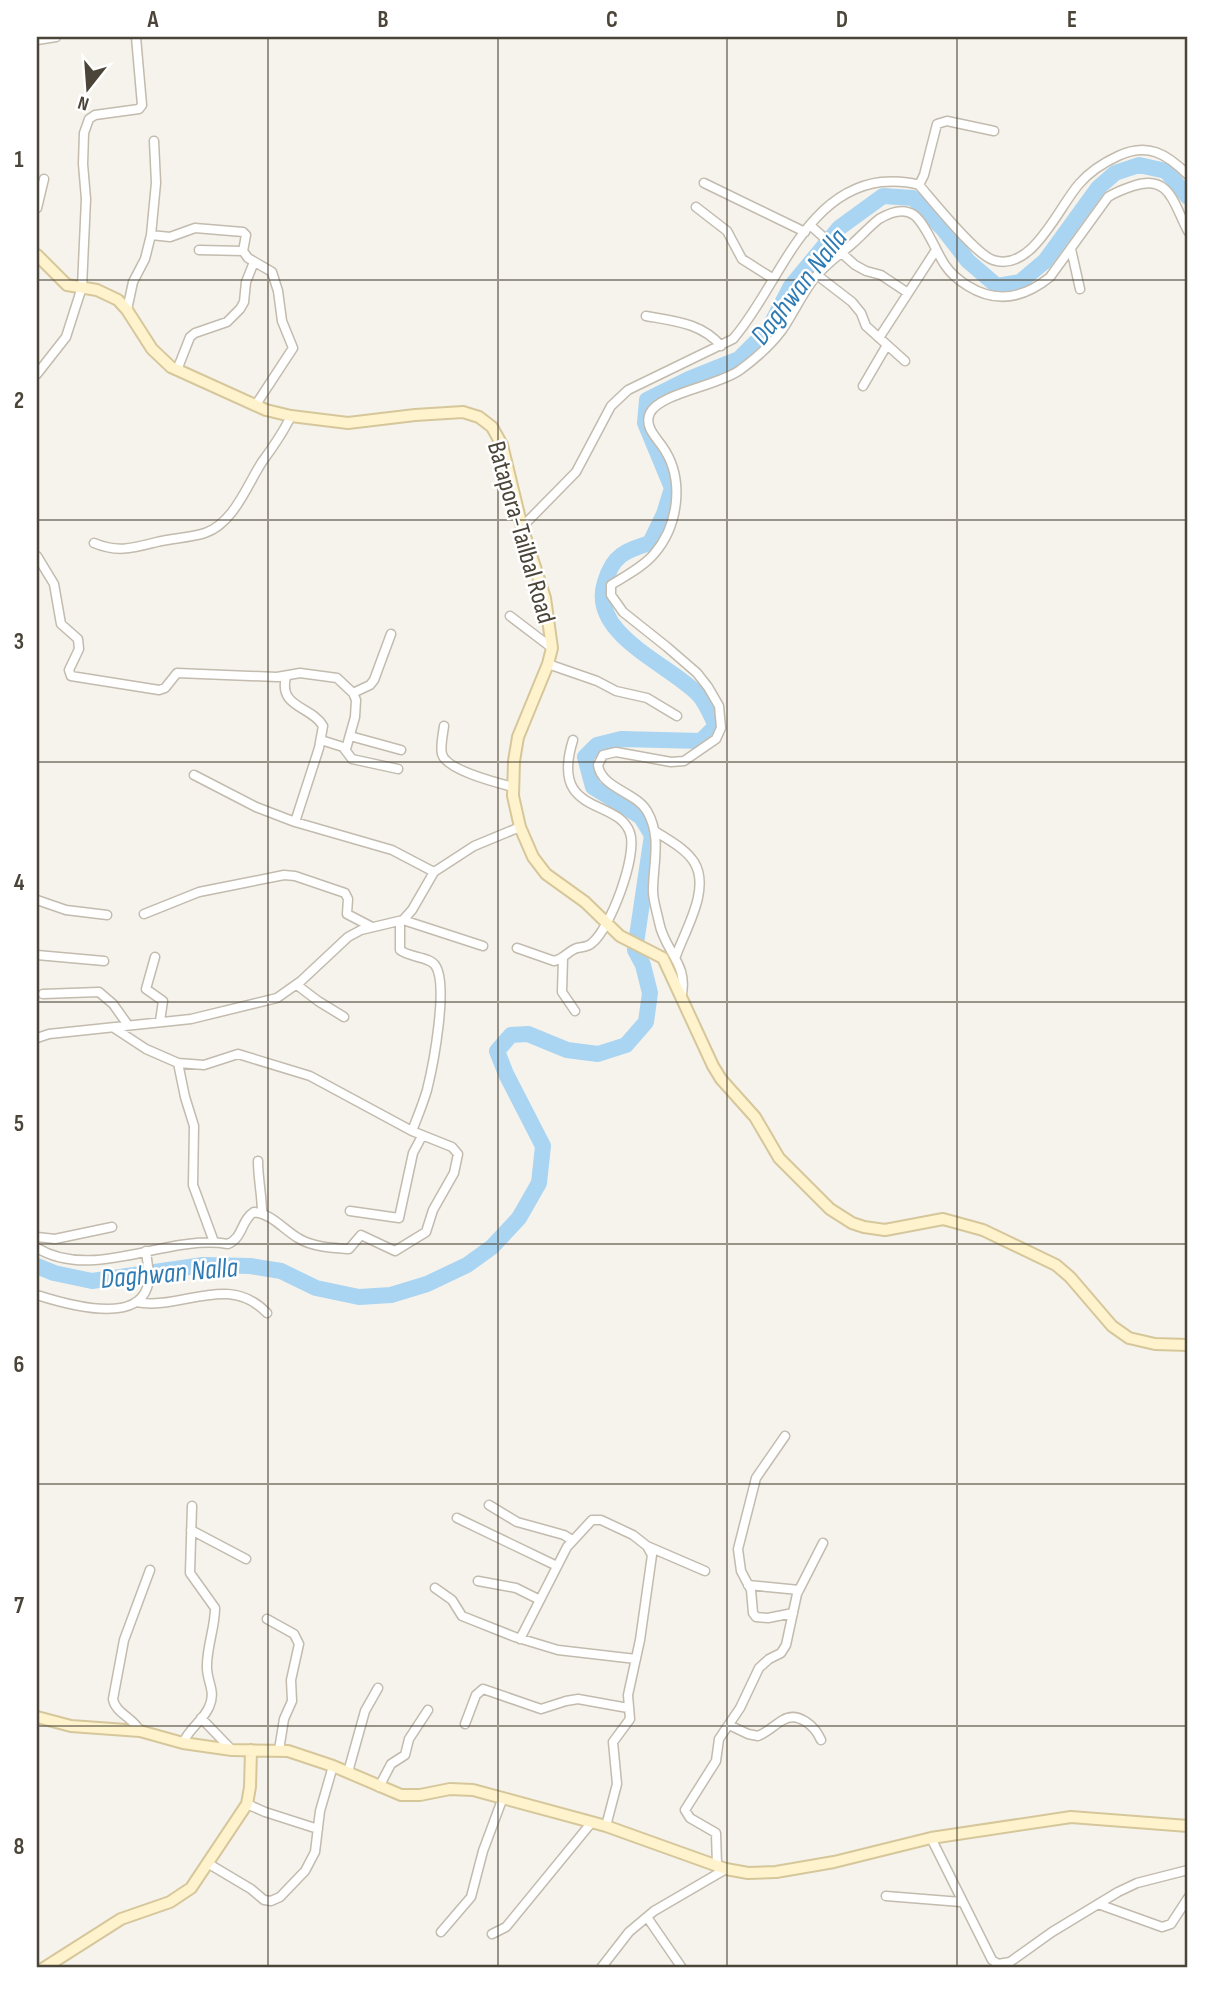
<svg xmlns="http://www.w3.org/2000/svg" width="1225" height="2005" font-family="'Sofia Sans Condensed',sans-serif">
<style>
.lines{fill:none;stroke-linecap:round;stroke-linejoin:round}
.river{stroke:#a9d4f2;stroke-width:16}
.street-casing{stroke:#c2bbae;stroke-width:11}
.secondary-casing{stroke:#d6c79b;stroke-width:14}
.street{stroke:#fff;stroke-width:8}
.secondary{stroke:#fff3cd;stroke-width:10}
.grid{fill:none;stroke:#4b4439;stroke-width:2;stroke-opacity:0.55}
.labels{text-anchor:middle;stroke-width:5;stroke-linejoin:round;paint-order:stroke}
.street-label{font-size:26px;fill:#4b4439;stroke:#fff}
.water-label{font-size:28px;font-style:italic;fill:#2e7ab2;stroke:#fff}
.neatline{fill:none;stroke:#4b4439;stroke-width:2.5}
.grid-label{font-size:23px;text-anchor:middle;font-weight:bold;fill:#4b4439}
</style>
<rect width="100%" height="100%" fill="#f6f3ec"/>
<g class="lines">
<path class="river" d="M37 1266 54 1273 92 1281 203 1265 250 1266 281 1271 316 1288 359 1297 391 1295 427 1284 467 1265 492 1247 519 1218 539 1183 543 1146 506 1074 497 1051 511 1035 528 1034 567 1050 598 1054 626 1045 646 1022 650 993 643 965 635 950 652 835 641 817 593 787 585 757 597 745 621 739 701 741 716 726C711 716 706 702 698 694 669 664 588 634 605 582 613 555 625 551 650 543L664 514 672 488 645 423 647 400 689 379 739 359 768 330 791 286 839 228 883 196 913 198 944 230 968 261 997 286 1020 282 1045 261 1098 188 1115 173 1139 165 1166 171 1188 197"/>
<defs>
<path id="street" d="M37 40 56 37
M704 183 805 232
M919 185 924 175 937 124 947 121 994 131
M696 207 727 231 742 259 772 278
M37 208 44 179
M811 226 855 265 866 271 881 275 908 293
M151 235 170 237 195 228 243 232 246 235 243 251 248 258 272 272 278 291 282 321 293 348 255 406
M1071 249 1080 289
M199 250 243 251
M817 275 852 302 861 313 866 326 905 361
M127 310 133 282 145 259 151 235 156 183 154 141
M646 316C674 321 702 323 721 346
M879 338 936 250
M177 370 190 337 195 333 227 322 240 309 244 302 246 282 254 262
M37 374 66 337 82 287 86 199 83 164 84 133 89 119 95 115 139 109 142 105 136 37
M863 386 887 345
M522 527 576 472 611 406 628 390 733 339C778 288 803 192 881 182 895 181 906 181 919 185 933 201 975 254 993 260 1032 273 1058 208 1079 184 1090 171 1103 163 1118 156 1148 142 1167 154 1188 175
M94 543C118 553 133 548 157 542 172 538 190 538 205 533 234 523 247 485 262 462 273 447 283 433 291 416
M37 556 54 584 61 624 78 639 79 649 69 670 71 676 159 690 165 688 177 673 277 677 300 673 337 678 353 693 356 700 355 717 346 749
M510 616 552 648
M548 664 597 681 616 691 647 698 677 716
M286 677C278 708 312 706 323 726L319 748 295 822
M353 693 370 685 374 680 391 634
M444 726C443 734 440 747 442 754 446 770 498 783 513 787
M350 736 401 750
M321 740 343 747 352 759 398 769
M194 775 256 807 295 822 392 850 434 872
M655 831C668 840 685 848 694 862 711 889 685 930 676 956
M37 900 66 910 107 915
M144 914 199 892 284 875 295 876 345 893 348 899 347 914 372 927
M403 920 483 946
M400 921V950C410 958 428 956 435 965 449 984 433 1066 427 1090 423 1104 417 1118 412 1131
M517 948 554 961C564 959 568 951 577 948 582 947 588 947 592 943 610 929 638 855 630 833 618 797 549 817 573 740
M37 955 104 961
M155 957 146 989 163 1001 160 1021
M563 958 562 992 575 1011
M297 985 318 1001 344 1017
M43 994 99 992 113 1004 128 1025
M681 998C690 964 664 951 659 922 657 912 653 901 653 891 653 863 662 837 647 811 636 792 601 788 598 765L603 755 616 752 671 762 684 761 716 739 721 728 719 706 708 687 697 673 667 647 623 612 611 595V585C625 576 643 567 654 554 679 525 685 478 662 446 655 436 644 426 650 413 660 393 718 386 740 370 755 359 771 345 782 330 793 314 801 296 813 280 824 265 838 256 852 244 861 236 869 227 879 219 889 213 903 207 914 215 926 224 936 252 945 265 951 274 958 280 968 286 997 304 1024 298 1050 277L1108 197C1116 192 1124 189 1133 186 1171 173 1174 206 1188 231
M37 1038 49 1034 191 1019 277 998 301 981 348 937 361 930 403 920 412 910 434 872 474 846 520 827
M178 1063 185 1097 194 1126 193 1185 214 1242
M258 1161C258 1179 262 1195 262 1213
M350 1211 399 1218 413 1153 422 1136
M37 1237 55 1239 112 1227
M37 1248C94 1282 165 1234 228 1244 243 1238 241 1220 254 1212 272 1214 283 1229 298 1238 312 1247 333 1248 349 1249L361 1235 395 1251 426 1232 433 1210 454 1173 458 1154 452 1147 412 1131 310 1076 238 1054 204 1065 178 1063 146 1049 114 1028
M37 1295C62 1303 134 1325 147 1288 151 1278 147 1262 146 1251
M136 1302C181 1311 228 1272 267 1313
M785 1436 756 1478 738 1549 741 1571 751 1590 753 1613 756 1617 768 1618 793 1613
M489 1505 517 1522 564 1535 572 1540
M457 1518 557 1566
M191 1530 246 1559
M647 1546 705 1571
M478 1581 516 1588 540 1600
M748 1585 799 1590
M435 1588 452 1600 462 1616 515 1637 558 1650 636 1659
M267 1619 294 1634 299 1644 291 1680 292 1701 284 1719 279 1750
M520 1639 567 1547 592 1520H601L633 1535 647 1546 652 1555 640 1640 628 1695 630 1719 613 1742 617 1784 606 1826
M201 1718 232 1750
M465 1724 476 1695 483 1689 541 1709 566 1701 578 1699 628 1708
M729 1725 748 1734 758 1736C768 1732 774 1725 783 1720 798 1711 815 1726 821 1740
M140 1731C134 1718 115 1713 113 1699L124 1640 150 1570
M183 1743C189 1728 203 1721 209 1707 216 1692 208 1684 207 1669 206 1648 215 1629 215 1608L190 1573 192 1506
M348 1772 365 1711 378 1688
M379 1787 391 1764 405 1755 409 1739 428 1710
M247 1804 265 1812 318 1829
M931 1838 992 1960 998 1964 1010 1962 1052 1932 1118 1892 1137 1883 1188 1870
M209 1864 251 1889 264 1900 271 1901 280 1897 305 1871 315 1852 320 1811 333 1766
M717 1865 716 1833 690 1818 685 1810 716 1761 719 1739 740 1708 759 1668 769 1659 781 1653 786 1645 797 1594 823 1543
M886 1896 961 1902
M1098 1904 1162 1927 1171 1924 1188 1898
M647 1917 682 1968
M441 1932 471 1897 483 1851 502 1800
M492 1934 506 1927 592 1822
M601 1968 629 1932 654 1911 726 1869"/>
<path id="secondary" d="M37 255 67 285 97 290 118 300 127 310 152 349 171 367 266 410 291 416 348 423 415 415 463 412 479 417 492 427 502 445 522 527 545 598 552 648 548 664 518 737 514 761 513 796 520 827 533 857 546 874 585 902 620 936 663 958 713 1066 721 1079 755 1117 779 1158 830 1209 852 1223 864 1227 885 1230 943 1219 983 1230 1056 1265 1070 1277 1112 1326 1129 1338 1155 1344 1188 1345
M37 1717 71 1726 140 1731 183 1743 232 1750 288 1751 333 1766 401 1795H420L450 1789 473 1790 606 1826 726 1869 748 1873 776 1872 834 1862 931 1838 1071 1817 1188 1826
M44 1968 121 1919 170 1902 191 1888 247 1804 250 1787 251 1750"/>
</defs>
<use href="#street" class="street-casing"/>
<use href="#secondary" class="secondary-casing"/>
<use href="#street" class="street"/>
<use href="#secondary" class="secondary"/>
</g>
<path class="grid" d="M268 37V1968M498 37V1968M727 37V1968M957 37V1968M37 280H1188M37 520H1188M37 762H1188M37 1002H1188M37 1244H1188M37 1484H1188M37 1726H1188"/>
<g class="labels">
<g class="street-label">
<text transform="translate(522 532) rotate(74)" y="9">Batapora-Tailbal Road</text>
</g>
<g class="water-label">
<text transform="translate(798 286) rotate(-52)" y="10">Daghwan Nalla</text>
<text transform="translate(169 1272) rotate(-5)" y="10">Daghwan Nalla</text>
</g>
</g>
<rect width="1225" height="2005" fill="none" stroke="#ffffff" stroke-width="77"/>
<g transform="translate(88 88) rotate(197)" stroke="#ffffff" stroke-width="5" paint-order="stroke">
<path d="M0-5L12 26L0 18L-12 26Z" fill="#4b4439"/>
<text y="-10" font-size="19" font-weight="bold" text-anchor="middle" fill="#4b4439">N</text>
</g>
<rect x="38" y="38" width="1148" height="1928" class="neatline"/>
<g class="grid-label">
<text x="153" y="27">A</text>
<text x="383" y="27">B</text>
<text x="612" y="27">C</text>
<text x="842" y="27">D</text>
<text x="1072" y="27">E</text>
<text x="19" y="167">1</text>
<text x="19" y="408">2</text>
<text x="19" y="649">3</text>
<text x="19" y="890">4</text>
<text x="19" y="1131">5</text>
<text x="19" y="1372">6</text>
<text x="19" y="1613">7</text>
<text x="19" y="1854">8</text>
</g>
</svg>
